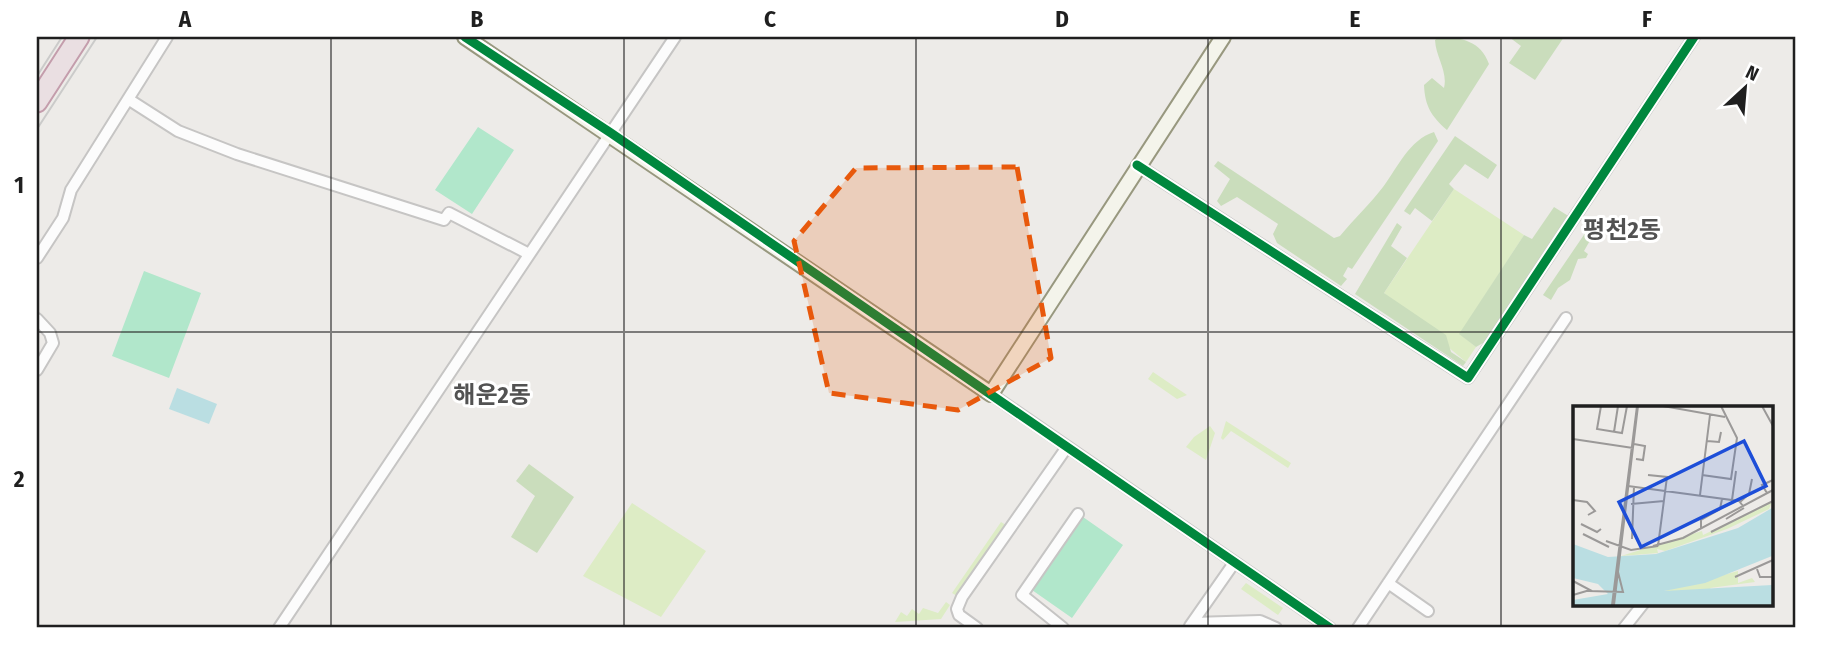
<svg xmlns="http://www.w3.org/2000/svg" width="1832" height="665" font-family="'Fira Sans Condensed','Noto Sans KR',sans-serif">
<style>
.grass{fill:#ddecc5}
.forest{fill:#caddbc}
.pitch{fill:#b1e7cb}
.water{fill:#badee2}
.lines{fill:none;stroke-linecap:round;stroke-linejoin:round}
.street-casing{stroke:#c6c5c4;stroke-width:14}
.secondary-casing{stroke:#98987f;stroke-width:18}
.highway-casing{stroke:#c49dac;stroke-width:23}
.street{stroke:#fcfcfc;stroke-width:10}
.secondary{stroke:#f4f4eb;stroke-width:14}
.highway{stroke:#eadfe2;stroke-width:19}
.tram{stroke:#cbcbca;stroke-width:2}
.cycleway-casing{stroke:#fff;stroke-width:13}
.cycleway{stroke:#00873e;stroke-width:9}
.marked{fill:#e8590c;fill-opacity:0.2;stroke:#e8590c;stroke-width:5;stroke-dasharray:14 9;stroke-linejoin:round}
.grid{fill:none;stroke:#1f1f1f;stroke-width:2;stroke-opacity:0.55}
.labels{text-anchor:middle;stroke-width:6;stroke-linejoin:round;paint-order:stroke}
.quarter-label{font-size:24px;font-weight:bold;fill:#525252;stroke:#fff}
.inset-road{fill:none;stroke:#9b9998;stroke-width:2}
.view{fill:#1d4ed8;fill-opacity:0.15;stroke:#1d4ed8;stroke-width:3.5}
.inset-edge{fill:none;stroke:#1f1f1f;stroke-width:3.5}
.neatline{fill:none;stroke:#1f1f1f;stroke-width:2.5}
.grid-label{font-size:23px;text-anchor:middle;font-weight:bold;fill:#1f1f1f}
</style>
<rect width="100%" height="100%" fill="#edebe8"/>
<path class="grass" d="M1454 189 1524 235 1460 334 1476 347 1466 362 1384 293Z
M1153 372 1187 395 1177 399 1148 379Z
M1226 421 1291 463 1288 468 1231 431 1223 440 1221 438Z
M1210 426 1215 433 1206 460 1186 447 1194 437Z
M632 503 706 551 661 617 583 576Z
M1001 522 1006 525 957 596 952 593Z
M1246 583 1283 608 1278 615 1241 589Z
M946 602 950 605 941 619 895 622 901 612 907 616 912 609 919 614 923 608 938 613Z"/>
<path class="forest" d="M1439 37C1461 37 1481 41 1489 64L1447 130C1431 116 1425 106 1424 85L1432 78 1444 88C1448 71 1436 58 1435 40Z
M1509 37H1564L1535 80 1509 63 1521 46Z
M1434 132 1438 141 1352 269 1348 267 1343 276 1347 279 1341 286 1277 243 1273 234 1278 224 1237 197 1221 206 1217 201 1230 179 1214 166 1218 161 1334 238 1340 236C1354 219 1370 204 1383 187 1398 167 1409 140 1434 132Z
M1455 136 1497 165 1488 179 1465 164 1449 184 1454 189 1432 221 1415 208 1410 215 1404 211Z
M1554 207 1570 217 1488 340 1476 347 1459 334 1524 235 1532 239Z
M1397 223 1402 227 1391 246 1407 258 1384 293 1446 335 1451 352 1466 362 1463 366 1355 294Z
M1592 223 1603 232 1599 237H1592L1584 251 1588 254 1586 258 1578 259 1570 280 1558 288 1551 300 1543 295Z
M529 464 574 497 537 553 511 537 535 496 516 481Z"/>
<path class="pitch" d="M478 127 514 150 472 214 435 190Z
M144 271 201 293 169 378 112 356Z
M1083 517 1123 545 1072 618 1032 590Z"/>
<path class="water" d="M177 388 217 404 209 424 169 409Z"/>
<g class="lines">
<defs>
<path id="street" d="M128 99 178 131 237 154 444 220 449 213 529 254
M1137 165 1468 378 1694 37
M37 258 63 218 71 190 167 37
M37 319 50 333 53 343 37 370
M991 394 1330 628
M1388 583 1428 611
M1193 623 1260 621 1276 628
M1190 626 1234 563
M279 628 675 37
M977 628 959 615 957 609 962 597 1067 447
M1063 628 1022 595 1078 514
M1358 628 1566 318
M1624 628 1643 604"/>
<path id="secondary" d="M465 37 991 394 1223 37"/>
<path id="highway" d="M37 102 79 37"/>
</defs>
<use href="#street" class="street-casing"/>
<use href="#secondary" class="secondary-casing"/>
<use href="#highway" class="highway-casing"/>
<use href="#street" class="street"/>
<use href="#secondary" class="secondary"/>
<use href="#highway" class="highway"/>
<path class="tram" d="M37 76 62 37
M37 129 97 37"/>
<defs>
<path id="cycleway" d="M465 37 611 133 1330 628
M1137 165 1468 378 1694 37"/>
</defs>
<use href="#cycleway" class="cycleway-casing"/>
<use href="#cycleway" class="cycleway"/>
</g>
<path class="marked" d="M1017 167 1051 358 958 410 829 393 794 241 856 168Z"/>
<path class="grid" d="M331 37V628M624 37V628M916 37V628M1208 37V628M1501 37V628M37 332H1795"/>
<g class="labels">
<g class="quarter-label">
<text x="1622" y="238">평천2동</text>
<text x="492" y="403">해운2동</text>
</g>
</g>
<g transform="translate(1573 406)">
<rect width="200" height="200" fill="#edebe8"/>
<path d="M199 96 196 103 154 123 92 145 84 143 85 147 48 150 129 125 130 129ZM165 165V177L179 172 182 176 137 182 140 186 91 185Z" fill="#ddecc5"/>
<path d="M199 102V150L132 177 91 185 199 179V199H0V194L35 188 25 178 0 172V138L35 151 83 148 165 122Z" fill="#badee2"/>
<path class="inset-road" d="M28 0 24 23 49 27 54 0M90 0 152 11M189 0 200 20M41 26 45 0M0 33 60 42M134 35 146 36 148 26M61 38 72 40 70 54 63 53M75 69 94 71 85 140M129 69 158 73 164 32 148 0M55 80 166 95 170 100M194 87 189 79 200 74M127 89 137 9M0 94 14 96 22 105 15 109M159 94 163 65M167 96 176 88 179 73M58 98 91 95M153 113 171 102M8 118 24 126 28 123M128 123V114L147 103 149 93M138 126 200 95M10 128 36 141M59 133 61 80M33 135 58 144 85 140M80 140 110 132 200 84M184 163 187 171H200M162 171 200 154M0 175 17 184 0 189M16 185 50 186 45 166M39 199 64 0M41 199 65 0"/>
<path class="view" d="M171 35 193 80 68 141 46 96Z"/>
<rect width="200" height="200" class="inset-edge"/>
</g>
<rect width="1832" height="665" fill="none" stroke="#ffffff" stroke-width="77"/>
<g transform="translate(1745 88) rotate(26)" stroke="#ffffff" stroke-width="5" paint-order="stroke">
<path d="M0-5L12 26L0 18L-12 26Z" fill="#1f1f1f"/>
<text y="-10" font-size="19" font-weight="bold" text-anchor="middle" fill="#1f1f1f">N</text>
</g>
<rect x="38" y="38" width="1756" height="588" class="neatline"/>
<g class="grid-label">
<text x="185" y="27">A</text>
<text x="477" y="27">B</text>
<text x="770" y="27">C</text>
<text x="1062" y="27">D</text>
<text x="1355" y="27">E</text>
<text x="1647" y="27">F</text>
<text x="19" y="193">1</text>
<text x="19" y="487">2</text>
</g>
</svg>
